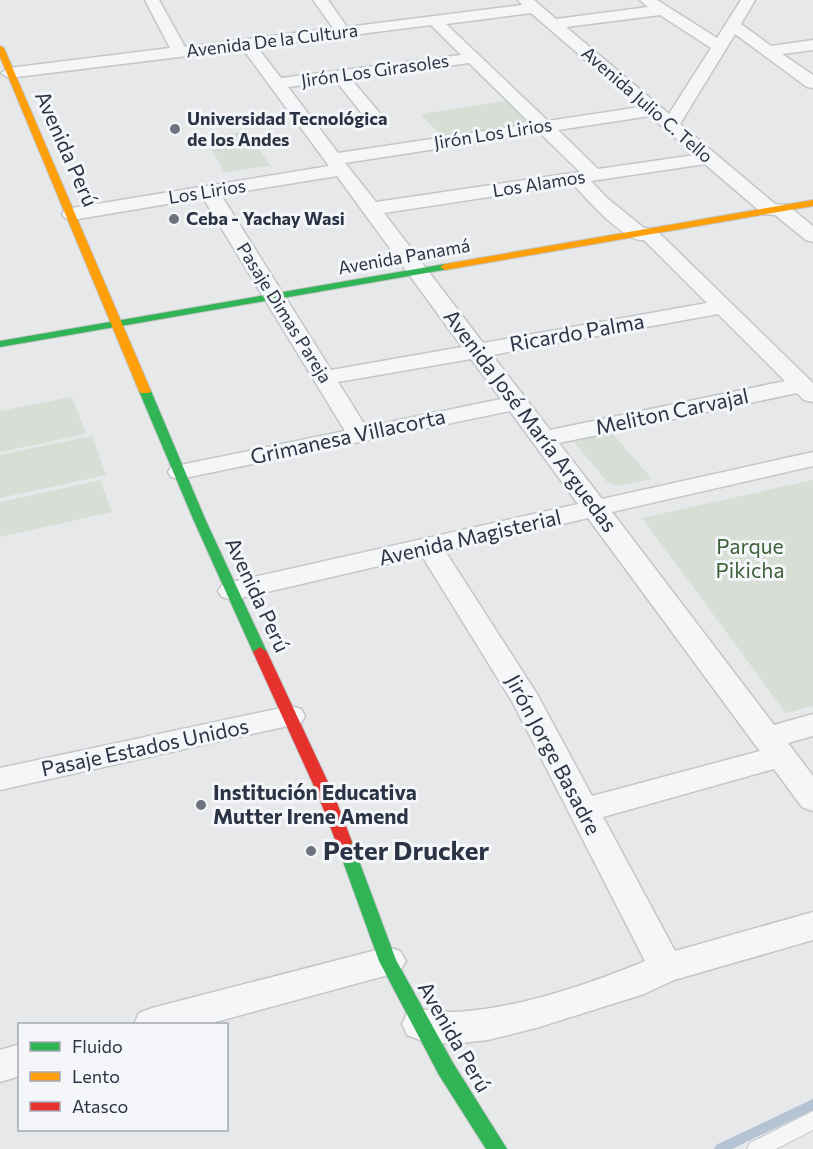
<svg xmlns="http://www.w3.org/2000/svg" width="813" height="1149" font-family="Commissioner,sans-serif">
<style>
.green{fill:#d6ded6}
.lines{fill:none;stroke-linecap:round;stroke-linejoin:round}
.stream{fill:#b4c4d5;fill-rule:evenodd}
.lane-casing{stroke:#c4c6c8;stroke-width:2}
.street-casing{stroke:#c4c6c8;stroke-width:3}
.fast-casing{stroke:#c4c6c8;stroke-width:2}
.slow-casing{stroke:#c4c6c8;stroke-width:2}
.jam-casing{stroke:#c4c6c8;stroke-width:2}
.lane{fill:#f5f6f7;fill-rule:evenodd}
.street{fill:#f5f6f7;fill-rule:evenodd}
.fast{fill:#30b455;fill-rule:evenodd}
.slow{fill:#ff9f0a;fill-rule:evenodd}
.jam{fill:#e5322d;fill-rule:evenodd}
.poi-dot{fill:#6c737f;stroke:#f4f6f9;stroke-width:2}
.labels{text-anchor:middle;stroke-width:6;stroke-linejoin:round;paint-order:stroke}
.far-street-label{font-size:18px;fill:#2b3445;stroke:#f4f6f9}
.far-poi-label{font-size:18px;font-weight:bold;fill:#2b3445;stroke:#f4f6f9;text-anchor:start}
.street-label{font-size:21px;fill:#2b3445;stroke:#f4f6f9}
.park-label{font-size:21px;fill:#3f6138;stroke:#f4f6f9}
.poi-label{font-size:21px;font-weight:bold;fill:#2b3445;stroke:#f4f6f9;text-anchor:start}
.near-poi-label{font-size:26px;font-weight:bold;fill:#2b3445;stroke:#f4f6f9;text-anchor:start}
</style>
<rect width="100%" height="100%" fill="#e6e8ea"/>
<path class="green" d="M506 101 534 126 443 138 421 114Z
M248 131 270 166 224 172 204 137Z
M72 397 86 434 0 452V411Z
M610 431 652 479 616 486 608 483 575 443 578 438Z
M92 436 106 475 0 498V455Z
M100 480 112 512 0 537V502Z
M813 480V706L786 713 642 518Z"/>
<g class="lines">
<path class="stream" d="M813 1099V1110L732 1149H714L716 1145Z"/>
<defs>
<path id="lane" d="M813 1111V1130L776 1149H747L750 1143Z"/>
<path id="street" d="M145 0H159L185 47 333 28 313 0H328L347 27 522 5 518 0H534L556 19 648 7 640 0H657L717 38 741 0H755L741 24 771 46 813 40V50L782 54 813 75V88L807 87 735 34 680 124 775 204 787 205 813 226V242L806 240 775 215 763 214 705 164 591 181 607 198 644 228 655 229 813 383V402L804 400 797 393 559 443 602 499 813 452V466L612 512 774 725 813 714V736L788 743 813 776V811L802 807 774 769 603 817 675 951 813 912V940L674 980 644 994 536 1028 488 1040 452 1044 420 1040 407 1035 402 1024 407 1013C425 1007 434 1012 452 1012 463 1012 474 1010 485 1009 535 1002 598 981 645 961L513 703 422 556 232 600 222 597 218 591 222 585 232 582 578 504 510 411 180 479 171 477 168 472 171 467 345 431 203 198 72 220 65 218 62 214 65 210 72 208 329 166 243 49 9 78 1 73 9 68 170 48ZM531 13 640 107 548 121 446 24ZM660 15 711 48 669 114 566 27ZM431 25 461 55 281 78 257 47ZM469 63 531 124 338 153 288 87 336 81 368 121H380L383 117 351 79ZM650 116 695 155 598 169 558 130ZM540 133 580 172 376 202 345 163ZM337 176 462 347 331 370 221 195ZM573 184C586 198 625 243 644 240L707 303 483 343 384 213ZM718 314 785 381 550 430 492 355ZM471 359 501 399 366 427 338 382ZM588 518 756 746 760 751 592 796 537 694 445 551Z
M290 706 301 709 305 716 301 723 0 790V768Z
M388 947 400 951 406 961 400 971 388 975 208 1024H134L139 1013 152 1008Z
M20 1044V1076L0 1082V1050Z"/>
<path id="fast" d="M445 264 449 265V269L0 347V341Z
M145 388 151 391 206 521 267 652 265 655 260 657 253 652 194 521 139 391Z
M344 836 350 838 352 842 396 960 453 1063 507 1149H486L439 1075 379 961 336 842 338 838Z"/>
<path id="slow" d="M0 46 4 48 151 391 149 393H141L139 391 0 57Z
M813 200V206L445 270 440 267 445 264Z"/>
<path id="jam" d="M260 647 267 652 334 795 352 842 350 846 344 848 338 846 336 842 318 795 253 652Z"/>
</defs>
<use href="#lane" class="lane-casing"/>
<use href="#street" class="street-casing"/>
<use href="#fast" class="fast-casing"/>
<use href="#slow" class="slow-casing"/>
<use href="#jam" class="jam-casing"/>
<use href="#lane" class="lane"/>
<use href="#street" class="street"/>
<use href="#fast" class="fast"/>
<use href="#slow" class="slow"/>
<use href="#jam" class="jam"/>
</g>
<g class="poi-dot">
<circle cx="175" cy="129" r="6"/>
<circle cx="174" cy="219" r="6"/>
<circle cx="201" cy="805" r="6"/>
<circle cx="311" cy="851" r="6"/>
</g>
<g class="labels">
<g class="far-street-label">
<text transform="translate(272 41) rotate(-7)" y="6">Avenida De la Cultura</text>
<text transform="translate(375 71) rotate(-8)" y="6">Jirón Los Girasoles</text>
<text transform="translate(647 105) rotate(41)" y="6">Avenida Julio C. Tello</text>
<text transform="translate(493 134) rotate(-9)" y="6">Jirón Los Lirios</text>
<text transform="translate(539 184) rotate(-9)" y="6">Los Alamos</text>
<text transform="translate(207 192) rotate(-9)" y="6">Los Lirios</text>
<text transform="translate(404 257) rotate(-10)" y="6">Avenida Panamá</text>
<text transform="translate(284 313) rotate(58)" y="6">Pasaje Dimas Pareja</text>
</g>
<g class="far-poi-label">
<text x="187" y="125">Universidad Tecnológica<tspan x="187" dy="21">de los Andes</tspan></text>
<text x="186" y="225">Ceba - Yachay Wasi</text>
</g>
<g class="street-label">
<text transform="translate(66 149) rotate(66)" y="7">Avenida Perú</text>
<text transform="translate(577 333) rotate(-10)" y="7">Ricardo Palma</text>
<text transform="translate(672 412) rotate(-12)" y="7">Meliton Carvajal</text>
<text transform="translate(530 421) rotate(53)" y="7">Avenida José María Arguedas</text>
<text transform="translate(348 437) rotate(-12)" y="7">Grimanesa Villacorta</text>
<text transform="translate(470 538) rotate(-13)" y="7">Avenida Magisterial</text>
<text transform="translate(257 595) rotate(65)" y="7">Avenida Perú</text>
<text transform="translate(145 748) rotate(-12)" y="7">Pasaje Estados Unidos</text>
<text transform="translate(553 755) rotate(62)" y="7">Jirón Jorge Basadre</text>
<text transform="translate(454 1037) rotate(60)" y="7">Avenida Perú</text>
</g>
<g class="park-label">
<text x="750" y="554">Parque<tspan x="750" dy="24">Pikicha</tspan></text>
</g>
<g class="poi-label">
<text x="213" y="800">Institución Educativa<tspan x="213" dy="24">Mutter Irene Amend</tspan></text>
</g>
<g class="near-poi-label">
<text x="323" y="860">Peter Drucker</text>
</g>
</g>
<rect x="18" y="1023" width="210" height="108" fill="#f4f6f9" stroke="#a4a8b1" stroke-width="1.5"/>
<rect x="30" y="1042" width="30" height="9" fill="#30b455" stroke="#a4a8b1" stroke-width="1.5"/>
<text x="72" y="1053" font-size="18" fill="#2b3445">Fluido</text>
<rect x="30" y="1072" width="30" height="9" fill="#ff9f0a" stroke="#a4a8b1" stroke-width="1.5"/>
<text x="72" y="1083" font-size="18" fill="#2b3445">Lento</text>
<rect x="30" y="1102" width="30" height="9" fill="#e5322d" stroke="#a4a8b1" stroke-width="1.5"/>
<text x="72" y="1113" font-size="18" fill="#2b3445">Atasco</text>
</svg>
